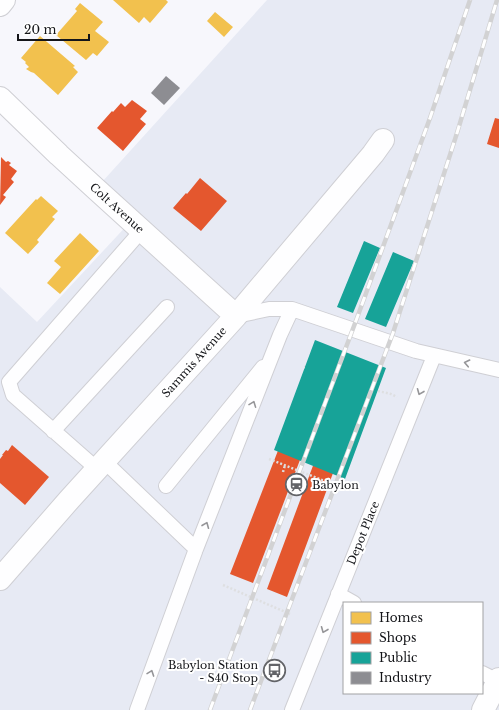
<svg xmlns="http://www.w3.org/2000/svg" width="499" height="710" font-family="'Libre Baskerville',serif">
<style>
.built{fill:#e7eaf4;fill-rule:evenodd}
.homes{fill:#f2c14e}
.shops{fill:#e4572e}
.public{fill:#17a398}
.industry{fill:#8d8d92}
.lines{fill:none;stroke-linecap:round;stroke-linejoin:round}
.service-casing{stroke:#cfcfd4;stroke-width:16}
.minor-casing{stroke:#cfcfd4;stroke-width:24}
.tertiary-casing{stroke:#cfcfd4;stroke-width:24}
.secondary-casing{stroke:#cfcfd4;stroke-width:24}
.path{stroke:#dedfe1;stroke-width:2.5;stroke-dasharray:2 2;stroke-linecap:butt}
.service{stroke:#fefeff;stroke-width:14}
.minor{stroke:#fefeff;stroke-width:22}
.tertiary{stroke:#fefeff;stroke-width:22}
.secondary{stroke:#fefeff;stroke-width:22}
.rail-casing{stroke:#d2d2d3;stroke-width:4.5}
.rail{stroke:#fff;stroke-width:3;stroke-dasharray:9;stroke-linecap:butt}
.oneway{stroke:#959598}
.labels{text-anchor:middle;stroke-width:4;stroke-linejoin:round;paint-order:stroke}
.street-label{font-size:11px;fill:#141519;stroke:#fff}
.poi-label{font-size:11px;fill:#141519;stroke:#fff;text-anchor:start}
</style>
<rect width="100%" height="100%" fill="#f7f7fc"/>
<path class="built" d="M267 0H499V710H0V287L37 322 131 221 92 193ZM344 603H482V693H344Z"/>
<path class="homes" d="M113 0H166L168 2 150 23 144 17 139 23Z
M80 3 103 22 95 31 109 42 97 56 93 53 86 60 56 35 77 11 75 9Z
M215 12 233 27 224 37 207 21Z
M40 36 75 66 73 67 78 72 58 95 34 73 31 72 26 69 29 67 25 63 26 62 21 58Z
M41 196 58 211 52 217 55 219 37 240 39 242 28 254 5 233 36 199 37 200Z
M80 233 99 251 60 294 47 283 61 267 54 261Z"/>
<path class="shops" d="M132 100 147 111 140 119 146 124 123 151 97 128 112 111 113 112 121 103 125 107Z
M495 118 499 119V148L487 144Z
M1 157 6 162 8 161 11 163 9 165 17 171 11 179 14 182 3 195 6 197 0 205Z
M200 178 227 201 201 231 173 208 186 193 187 194Z
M307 376 329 384 253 583 230 574Z
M342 388 362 395 287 597 267 589Z
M12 445 49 477 25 505 0 483V459L3 455H2L6 450 8 451Z"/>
<path class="public" d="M364 241 380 248 353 313 337 307Z
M393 252 414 261 386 327 365 319Z
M315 340 386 368 345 479 274 450Z"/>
<path class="industry" d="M166 76 180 88 164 105 151 93Z"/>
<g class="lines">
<defs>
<path id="service" d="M236 316 269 309H292L416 351 499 370
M53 431 167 307
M104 461 196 549
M97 469 13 395 9 382 142 230
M166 486 263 367
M338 594 354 603
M482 673 498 681
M137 710 196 549 280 335 292 309
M292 710 434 356"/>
<path id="minor" d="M0 98 59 155 96 189 236 316
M0 579 69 500 236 316 373 154 383 140"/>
<path id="tertiary" d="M0 5 4 0"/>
<path id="secondary" d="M483 710 499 679"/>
</defs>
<use href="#service" class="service-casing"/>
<use href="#minor" class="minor-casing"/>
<use href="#tertiary" class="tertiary-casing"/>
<use href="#secondary" class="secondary-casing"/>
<path class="path" d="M304 367H305
M378 391 391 394 397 397
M269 459 322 480 346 484
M283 472 285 465
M319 488 322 480
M223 585 290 614"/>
<use href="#service" class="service"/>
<use href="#minor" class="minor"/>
<use href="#tertiary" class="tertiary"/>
<use href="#secondary" class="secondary"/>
<defs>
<path id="rail" d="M210 710 357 318 430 118 470 0
M250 710 393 333 457 133 497 0"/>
</defs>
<use href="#rail" class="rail-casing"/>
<use href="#rail" class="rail"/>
</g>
<defs><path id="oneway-chevron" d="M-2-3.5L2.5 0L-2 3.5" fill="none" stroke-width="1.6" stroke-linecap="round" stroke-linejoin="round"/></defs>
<g class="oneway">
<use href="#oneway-chevron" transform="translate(467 363) rotate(-168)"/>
<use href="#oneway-chevron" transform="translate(420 392) rotate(112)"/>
<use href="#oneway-chevron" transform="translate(253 404) rotate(-69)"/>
<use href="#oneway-chevron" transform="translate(206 525) rotate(-68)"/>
<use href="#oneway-chevron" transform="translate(324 630) rotate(112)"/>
<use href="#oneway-chevron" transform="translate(151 673) rotate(-70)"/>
</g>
<defs>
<symbol id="station-ring" viewBox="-11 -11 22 22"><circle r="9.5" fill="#fff" stroke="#636468" stroke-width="1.5"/><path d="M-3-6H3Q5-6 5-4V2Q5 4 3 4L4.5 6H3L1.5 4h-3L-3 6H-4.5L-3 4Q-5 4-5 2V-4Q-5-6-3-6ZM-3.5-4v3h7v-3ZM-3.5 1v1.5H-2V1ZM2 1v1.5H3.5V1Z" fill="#636468"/></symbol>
<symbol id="bus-ring" viewBox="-11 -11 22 22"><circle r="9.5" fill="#fff" stroke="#636468" stroke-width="1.5"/><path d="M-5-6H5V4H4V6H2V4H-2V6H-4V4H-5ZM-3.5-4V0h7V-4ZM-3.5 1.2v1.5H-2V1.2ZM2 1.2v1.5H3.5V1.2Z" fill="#636468"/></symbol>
</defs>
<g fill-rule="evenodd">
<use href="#station-ring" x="284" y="472" width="25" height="25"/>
<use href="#bus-ring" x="262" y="658" width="25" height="25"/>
</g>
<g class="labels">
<g class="street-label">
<text transform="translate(117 208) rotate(42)" y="4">Colt Avenue</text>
<text transform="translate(194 362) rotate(-48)" y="4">Sammis Avenue</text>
<text transform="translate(363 533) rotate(-68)" y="4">Depot Place</text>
</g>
<g class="poi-label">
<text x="312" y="489">Babylon</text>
<text x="258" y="669" text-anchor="end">Babylon Station<tspan x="258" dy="13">- S40 Stop</tspan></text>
</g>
</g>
<rect x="343" y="602" width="140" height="92" fill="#ffffff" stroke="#a1a1a3"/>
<rect x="351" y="612" width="20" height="12" fill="#f2c14e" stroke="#a1a1a3"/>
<text x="379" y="622" font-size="12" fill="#141519">Homes</text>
<rect x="351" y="632" width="20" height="12" fill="#e4572e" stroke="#a1a1a3"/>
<text x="379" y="642" font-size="12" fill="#141519">Shops</text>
<rect x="351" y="652" width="20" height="12" fill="#17a398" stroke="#a1a1a3"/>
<text x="379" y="662" font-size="12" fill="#141519">Public</text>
<rect x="351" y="672" width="20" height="12" fill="#8d8d92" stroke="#a1a1a3"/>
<text x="379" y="682" font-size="12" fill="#141519">Industry</text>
<path d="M18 34v6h71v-6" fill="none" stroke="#141519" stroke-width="2"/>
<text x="24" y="34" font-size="12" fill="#141519" stroke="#ffffff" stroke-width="3" paint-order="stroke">20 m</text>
</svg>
